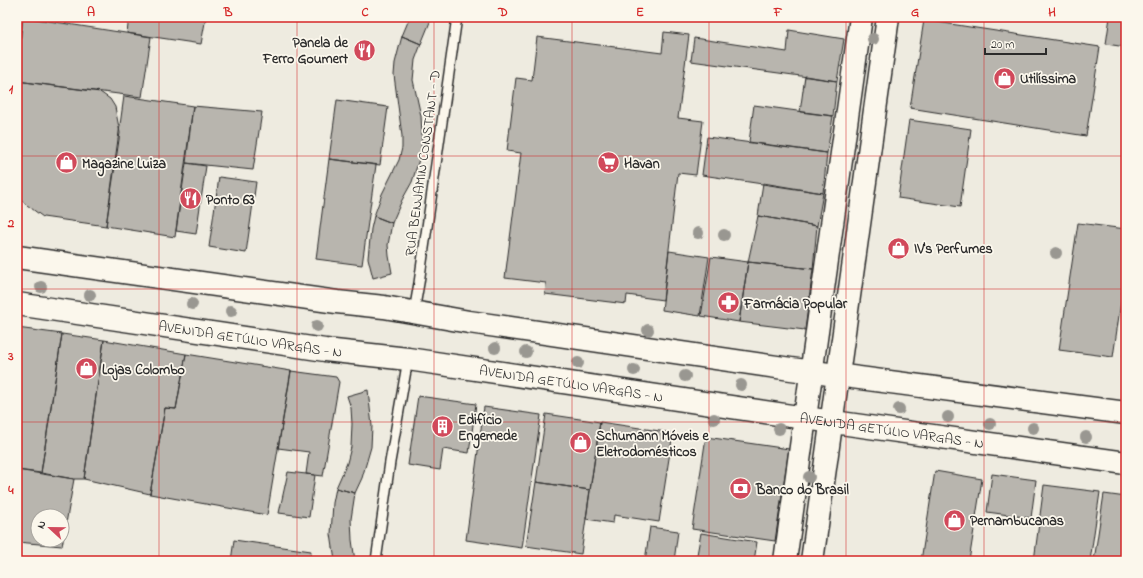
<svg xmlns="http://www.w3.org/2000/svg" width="1143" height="578" font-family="'Indie Flower',sans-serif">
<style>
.building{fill:#b8b5ae;stroke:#2b2b2b;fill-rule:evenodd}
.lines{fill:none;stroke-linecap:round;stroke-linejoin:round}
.service-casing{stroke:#2b2b2b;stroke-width:12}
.tertiary-casing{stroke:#2b2b2b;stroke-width:25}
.service{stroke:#fbf7ec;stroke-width:9}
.tertiary{stroke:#fbf7ec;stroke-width:22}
.tree{fill:#999791}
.grid{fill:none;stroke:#d62828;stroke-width:1;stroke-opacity:0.55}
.labels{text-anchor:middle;stroke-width:3.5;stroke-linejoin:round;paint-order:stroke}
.poi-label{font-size:14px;font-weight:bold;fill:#2b2b2b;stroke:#fbf7ec;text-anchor:start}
.street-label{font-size:14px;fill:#2b2b2b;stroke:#fbf7ec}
.neatline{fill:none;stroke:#d62828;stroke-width:1.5}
.grid-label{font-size:13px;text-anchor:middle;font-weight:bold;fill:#d62828}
</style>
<rect width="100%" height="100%" fill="#eeebe0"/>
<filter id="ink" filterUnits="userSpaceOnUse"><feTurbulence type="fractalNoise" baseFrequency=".025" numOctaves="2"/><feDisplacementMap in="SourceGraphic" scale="8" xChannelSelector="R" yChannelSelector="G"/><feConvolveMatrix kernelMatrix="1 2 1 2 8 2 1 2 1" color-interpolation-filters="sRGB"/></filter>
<g filter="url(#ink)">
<path class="building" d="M23 17 151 37 142 97 17 81V70Z
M129 17H206L201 44 127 33Z
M410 17H432L421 44 402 36Z
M1110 17H1126V47L1106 44Z
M924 20 1100 47 1086 136 910 108Z
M789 30 844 39 837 81 691 61 694 38 787 52Z
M664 32 689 35 678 118 703 121 696 175 678 173 663 300 627 295 626 304 545 294 546 283 505 278 521 153 507 151 516 78 532 80 537 37 662 53Z
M402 36 421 44 415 60 413 80 421 116 422 135 421 153 412 182 402 200 392 223 374 216 382 194 399 160 402 148V136L394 75 395 63Z
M805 76 837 81 833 116 800 112Z
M17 81 100 92 110 99 115 107 120 133 106 226 43 217 23 202 17 194Z
M124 96 193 106 175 237 106 226Z
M337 100 388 107 380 165 329 159Z
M754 105 833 116 827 153 749 142Z
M193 106 262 112 253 170 186 163Z
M909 120 971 129 960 207 898 198Z
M707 137 827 153 823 193 702 175Z
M329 159 376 165 362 265 316 259Z
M186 163 206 166 196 234 176 231Z
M219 177 256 182 246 253 209 247Z
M763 183 823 193 817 226 758 216Z
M374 216 392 223 388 245 389 256 392 273 373 278 368 258 371 229Z
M758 216 817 226 813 269 748 262Z
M1078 223 1126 229V267L1113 357 1059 350Z
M669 251 709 257 700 316 662 310Z
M711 257 748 262 739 322 701 316Z
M748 262 813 269 805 330 739 322Z
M17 328 62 334 41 473 17 470Z
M62 334 104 340 84 479H74L41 473Z
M1126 339V357H1123Z
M104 340 186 354 176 409 165 408 150 494 84 479Z
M186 354 291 371 267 515 150 494 165 408 176 409Z
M291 371 336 377 339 382 323 476 306 474 309 452 278 448Z
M368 390 372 426 371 447 362 478 355 493 336 488 347 463 351 447 352 424 351 408 347 396Z
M418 396 476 404 469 453 443 449 440 470 408 465Z
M484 407 541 415 522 548 466 540Z
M546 414 600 422 590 490 536 482Z
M600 422 673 433 659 522 614 515 613 523 586 519Z
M706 437 789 449 775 541 692 529Z
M17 470 74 479 62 546 17 542ZM38 516H62V540H38Z
M935 471 982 479 969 561H921Z
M288 472 315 475 309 517 279 513Z
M992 474 1036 480 1031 518 987 512Z
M536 482 590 490 581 554 526 546Z
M1044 485 1100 492 1090 561H1034Z
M336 488 355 493 351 519 352 540 355 561H335L331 534 333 503Z
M1104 494 1126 497V561H1094Z
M650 527 678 531 674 561H645Z
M701 533 757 542 754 561H703L696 560Z
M234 540 311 551 309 561H231Z"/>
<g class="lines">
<defs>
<path id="service" d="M414 312 419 283 457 17
M376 561 390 462 408 359"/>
<g id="tertiary">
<path d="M17 257 337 302 384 307 469 322 791 369 1126 413"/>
<path id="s1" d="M17 304 325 350 408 359 805 418 1126 463"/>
<path d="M785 561 861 17"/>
<path d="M812 561 888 17"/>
</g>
</defs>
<use href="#service" class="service-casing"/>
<use href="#tertiary" class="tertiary-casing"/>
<use href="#service" class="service"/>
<use href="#tertiary" class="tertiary"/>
</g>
<g class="tree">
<circle cx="873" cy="39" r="6"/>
<circle cx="698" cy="233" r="6"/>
<circle cx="724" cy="235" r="6"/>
<circle cx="1056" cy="253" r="6"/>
<circle cx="41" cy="287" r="6"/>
<circle cx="90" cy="295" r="6"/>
<circle cx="192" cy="304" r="6"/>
<circle cx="231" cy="311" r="6"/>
<circle cx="317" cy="326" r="6"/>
<circle cx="648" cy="330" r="6"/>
<circle cx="495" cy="348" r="6"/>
<circle cx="526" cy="352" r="6"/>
<circle cx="578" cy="363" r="6"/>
<circle cx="634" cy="370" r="6"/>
<circle cx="685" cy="376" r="6"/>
<circle cx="741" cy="385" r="6"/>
<circle cx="899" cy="409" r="6"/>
<circle cx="948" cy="417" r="6"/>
<circle cx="714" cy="419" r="6"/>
<circle cx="990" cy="424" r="6"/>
<circle cx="1033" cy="428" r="6"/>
<circle cx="779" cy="429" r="6"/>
<circle cx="1086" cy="437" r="6"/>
<circle cx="809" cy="477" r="6"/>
</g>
</g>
<path class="grid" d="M159 17V561M297 17V561M434 17V561M572 17V561M709 17V561M846 17V561M984 17V561M17 156H1126M17 289H1126M17 422H1126"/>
<defs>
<symbol id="restaurant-disc" viewBox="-11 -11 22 22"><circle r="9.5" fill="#d1495b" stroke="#fbf7ec"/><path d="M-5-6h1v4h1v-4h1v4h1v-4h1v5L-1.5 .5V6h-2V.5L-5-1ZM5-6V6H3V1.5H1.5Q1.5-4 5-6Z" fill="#fff"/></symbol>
<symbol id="shop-disc" viewBox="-11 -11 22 22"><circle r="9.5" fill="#d1495b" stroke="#fbf7ec"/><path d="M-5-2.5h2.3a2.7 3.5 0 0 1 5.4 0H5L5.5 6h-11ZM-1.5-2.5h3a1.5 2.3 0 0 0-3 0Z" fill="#fff"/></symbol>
<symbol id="supermarket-disc" viewBox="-11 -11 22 22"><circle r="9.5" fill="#d1495b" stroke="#fbf7ec"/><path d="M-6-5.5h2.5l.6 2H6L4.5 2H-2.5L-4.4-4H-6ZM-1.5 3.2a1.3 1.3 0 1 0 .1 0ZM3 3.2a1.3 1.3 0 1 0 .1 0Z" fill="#fff"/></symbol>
<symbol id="pharmacy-disc" viewBox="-11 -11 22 22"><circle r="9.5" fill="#d1495b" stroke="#fbf7ec"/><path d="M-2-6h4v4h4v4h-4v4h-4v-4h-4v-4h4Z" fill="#fff"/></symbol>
<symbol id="building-disc" viewBox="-11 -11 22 22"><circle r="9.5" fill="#d1495b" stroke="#fbf7ec"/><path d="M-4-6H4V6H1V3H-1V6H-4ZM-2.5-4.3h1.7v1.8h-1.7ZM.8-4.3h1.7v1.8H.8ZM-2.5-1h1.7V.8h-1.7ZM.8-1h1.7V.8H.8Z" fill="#fff"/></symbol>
<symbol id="bank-disc" viewBox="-11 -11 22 22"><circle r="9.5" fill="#d1495b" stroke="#fbf7ec"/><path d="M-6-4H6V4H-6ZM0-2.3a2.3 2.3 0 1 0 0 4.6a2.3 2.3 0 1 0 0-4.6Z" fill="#fff"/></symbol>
</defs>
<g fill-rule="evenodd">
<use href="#restaurant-disc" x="352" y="38" width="25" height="25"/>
<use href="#shop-disc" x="992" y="66" width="25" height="25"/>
<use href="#shop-disc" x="54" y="150" width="25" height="25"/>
<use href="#supermarket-disc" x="596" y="150" width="25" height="25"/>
<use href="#restaurant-disc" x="178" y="186" width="25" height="25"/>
<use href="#shop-disc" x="886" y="236" width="25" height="25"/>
<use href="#pharmacy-disc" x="716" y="290" width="25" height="25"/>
<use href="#shop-disc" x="74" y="356" width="25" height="25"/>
<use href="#building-disc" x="430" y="414" width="25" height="25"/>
<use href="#shop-disc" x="568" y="430" width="25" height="25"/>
<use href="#bank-disc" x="728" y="476" width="25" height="25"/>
<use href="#shop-disc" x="942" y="508" width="25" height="25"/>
</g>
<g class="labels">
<g class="poi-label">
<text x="348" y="47" text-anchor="end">Panela de<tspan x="348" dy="16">Ferro Goumert</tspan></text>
<text x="1020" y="83">Utilíssima</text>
<text x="82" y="168">Magazine Luiza</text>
<text x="624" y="168">Havan</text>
<text x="206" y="204">Ponto 63</text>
<text x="914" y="253">IV's Perfumes</text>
<text x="744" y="308">Farmácia Popular</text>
<text x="102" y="374">Lojas Colombo</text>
<text x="458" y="424">Edifício<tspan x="458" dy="16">Engemede</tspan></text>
<text x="596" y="440">Schumann Móveis e<tspan x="596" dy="16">Eletrodomésticos</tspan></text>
<text x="756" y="494">Banco do Brasil</text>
<text x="970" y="525">Pernambucanas</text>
</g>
<g class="street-label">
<text transform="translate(422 163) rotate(-82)" y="5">RUA BENJAMIN CONSTANT - D</text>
<text dy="5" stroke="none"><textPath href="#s1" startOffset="236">AVENIDA GETÚLIO VARGAS - N</textPath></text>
<text dy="5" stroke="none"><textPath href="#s1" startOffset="560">AVENIDA GETÚLIO VARGAS - N</textPath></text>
<text dy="5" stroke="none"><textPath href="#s1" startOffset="884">AVENIDA GETÚLIO VARGAS - N</textPath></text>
</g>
</g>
<rect width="1143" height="578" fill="none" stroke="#fbf7ec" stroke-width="44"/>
<g transform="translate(50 528) rotate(292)"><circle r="19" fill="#fbf7ec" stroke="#a8a59f"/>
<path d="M0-3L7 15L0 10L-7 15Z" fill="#d1495b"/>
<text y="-6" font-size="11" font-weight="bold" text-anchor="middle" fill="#2b2b2b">N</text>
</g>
<path d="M985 48v6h61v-6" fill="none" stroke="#2b2b2b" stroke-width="2"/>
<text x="991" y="48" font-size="12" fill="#2b2b2b" stroke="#fbf7ec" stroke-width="3" paint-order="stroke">20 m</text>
<rect x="22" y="22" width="1099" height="534" class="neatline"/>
<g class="grid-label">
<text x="91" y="16">A</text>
<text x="228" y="16">B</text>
<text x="365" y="16">C</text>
<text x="503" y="16">D</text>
<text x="640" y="16">E</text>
<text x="778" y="16">F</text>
<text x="915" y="16">G</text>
<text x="1052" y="16">H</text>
<text x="11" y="93">1</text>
<text x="11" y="227">2</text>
<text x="11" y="360">3</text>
<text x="11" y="494">4</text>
</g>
</svg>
